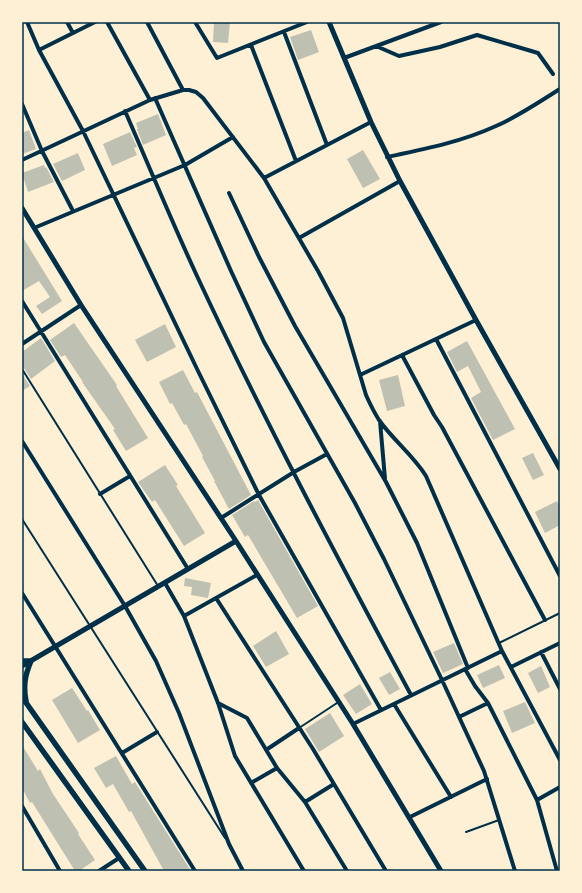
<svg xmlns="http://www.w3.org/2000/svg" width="582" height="893" font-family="'Source Sans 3',sans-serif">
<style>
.building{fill:#bec0b2}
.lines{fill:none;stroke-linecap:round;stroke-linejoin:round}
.service{stroke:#003049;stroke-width:2}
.minor{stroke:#003049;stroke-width:4}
.tertiary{stroke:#003049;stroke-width:5}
.secondary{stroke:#003049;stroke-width:5.5}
.neatline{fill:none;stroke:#003049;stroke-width:1.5}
</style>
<rect width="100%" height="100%" fill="#fdf0d5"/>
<path class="building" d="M214 22H230L228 43 213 42Z
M311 30 319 52 298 60 290 37Z
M158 114 166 135 143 145 137 129H138L136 123Z
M29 130 36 149 22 154V133Z
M130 132 137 147 134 148 137 155 112 166 103 144Z
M363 150 380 179 363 188 347 159Z
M78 153 85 170 62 181 53 164Z
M44 165 45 168 46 167 54 182 28 192 22 173Z
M22 236 62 301 42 314 36 306 50 297 39 281 22 291Z
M74 323 117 385 116 386 148 438 126 451 113 430 115 429 82 382H83L65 355 61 357 50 340Z
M165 324 176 347 147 362 135 340Z
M41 338 55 361 31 379 24 368 22 367V352Z
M467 341 515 429 493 440 471 398 481 392 468 366 457 372 447 352Z
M183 370 195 393 197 392 251 495 229 509 214 481H215L202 457 203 456 186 424 184 425 172 403 170 404 159 382Z
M22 374 30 386 22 391Z
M398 375 405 406 387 411 379 380Z
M533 453 544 475 533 480 522 458Z
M165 465 178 485 176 486 205 533 184 546 155 500 152 502 138 482Z
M258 500 318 606 297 618 248 535 245 537 232 515 254 501 255 502Z
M557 501 560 508V525L545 533 535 512Z
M185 578 211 583 208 598 191 595 192 587 184 586Z
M276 631 289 654 266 667 253 646Z
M454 643 463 664 443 673 433 652Z
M499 665 505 678 483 688 477 675Z
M541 666 550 687 538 693 528 673Z
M390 672 400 689 389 695 379 678Z
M360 684 372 704 356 714 343 695Z
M72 688 87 711 88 710 100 730 78 743 52 700Z
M525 702 535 723 512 733 503 711Z
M330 713 344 736 319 752 305 729Z
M22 745 38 771 40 769 53 794 79 833 78 834 95 860 79 871H75L32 802 30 803 22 788Z
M116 756 132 784 135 782 191 871H164L131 811 129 812 113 784 106 788 94 768Z"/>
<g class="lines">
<path class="service" d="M22 369 158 586
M22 519 225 838
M499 643 560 613
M299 728 337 703
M466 832 499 820"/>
<path class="minor" d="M27 22 39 50 83 131 198 371 259 495 381 710
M67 22 73 33
M107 22 150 100
M147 22 183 90
M195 22 217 58 307 22
M284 32 327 145
M251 45 296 161
M376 46 399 56 440 47 477 35 538 53 553 74
M39 50 95 22
M344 58 441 22
M155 98 231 271 264 342 355 503 384 559 442 680 484 771 515 871
M22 104 42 151 73 211
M125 111C149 166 172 222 197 276 263 418 337 557 411 695
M387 157C425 149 461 142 496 126 519 116 539 102 560 89
M22 160 150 100 183 90H189L196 92 203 98 264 178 318 271 343 318 366 395C370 404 374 412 379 420 393 440 413 455 426 476L502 651 560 760
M264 178 371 122
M229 193 259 257 295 326 386 482 417 543 468 668
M34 228 185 165 233 137
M299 238 400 181
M22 301 188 569
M436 339 560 576
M22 344 81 305
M402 355 434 415 442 427 545 620
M360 375 476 320
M380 421 385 479
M22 441 125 606 156 661 179 713 229 844 243 871
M100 494 130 476
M221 518 294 472 327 454
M165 583 184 616 218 703 235 756 304 871
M22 593 195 871
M216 598 313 749 386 871
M184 616 257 575
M541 652 560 689
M511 667 560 643
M218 703 247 718 277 768 305 802 347 871
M488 703 537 800 557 871
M394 704 451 797
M459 717 488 703 475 686 465 669
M353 724 502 651
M266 750 299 728
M122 753 157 732
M251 783 277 768
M537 800 560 787
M305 802 334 784
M22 806 60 871
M410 817 487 779
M99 871 119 858"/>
<path class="tertiary" d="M329 22 371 122 400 181 476 320 560 469
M22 208 81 305 236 541 353 724 441 871
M22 666 236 541"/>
<path class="secondary" d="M22 661H31C25 675 23 686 26 701
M22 697 145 871
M22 722 129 871"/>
</g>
<rect width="582" height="893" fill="none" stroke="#fdf0d5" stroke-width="46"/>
<rect x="23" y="23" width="536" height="847" class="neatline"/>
</svg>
